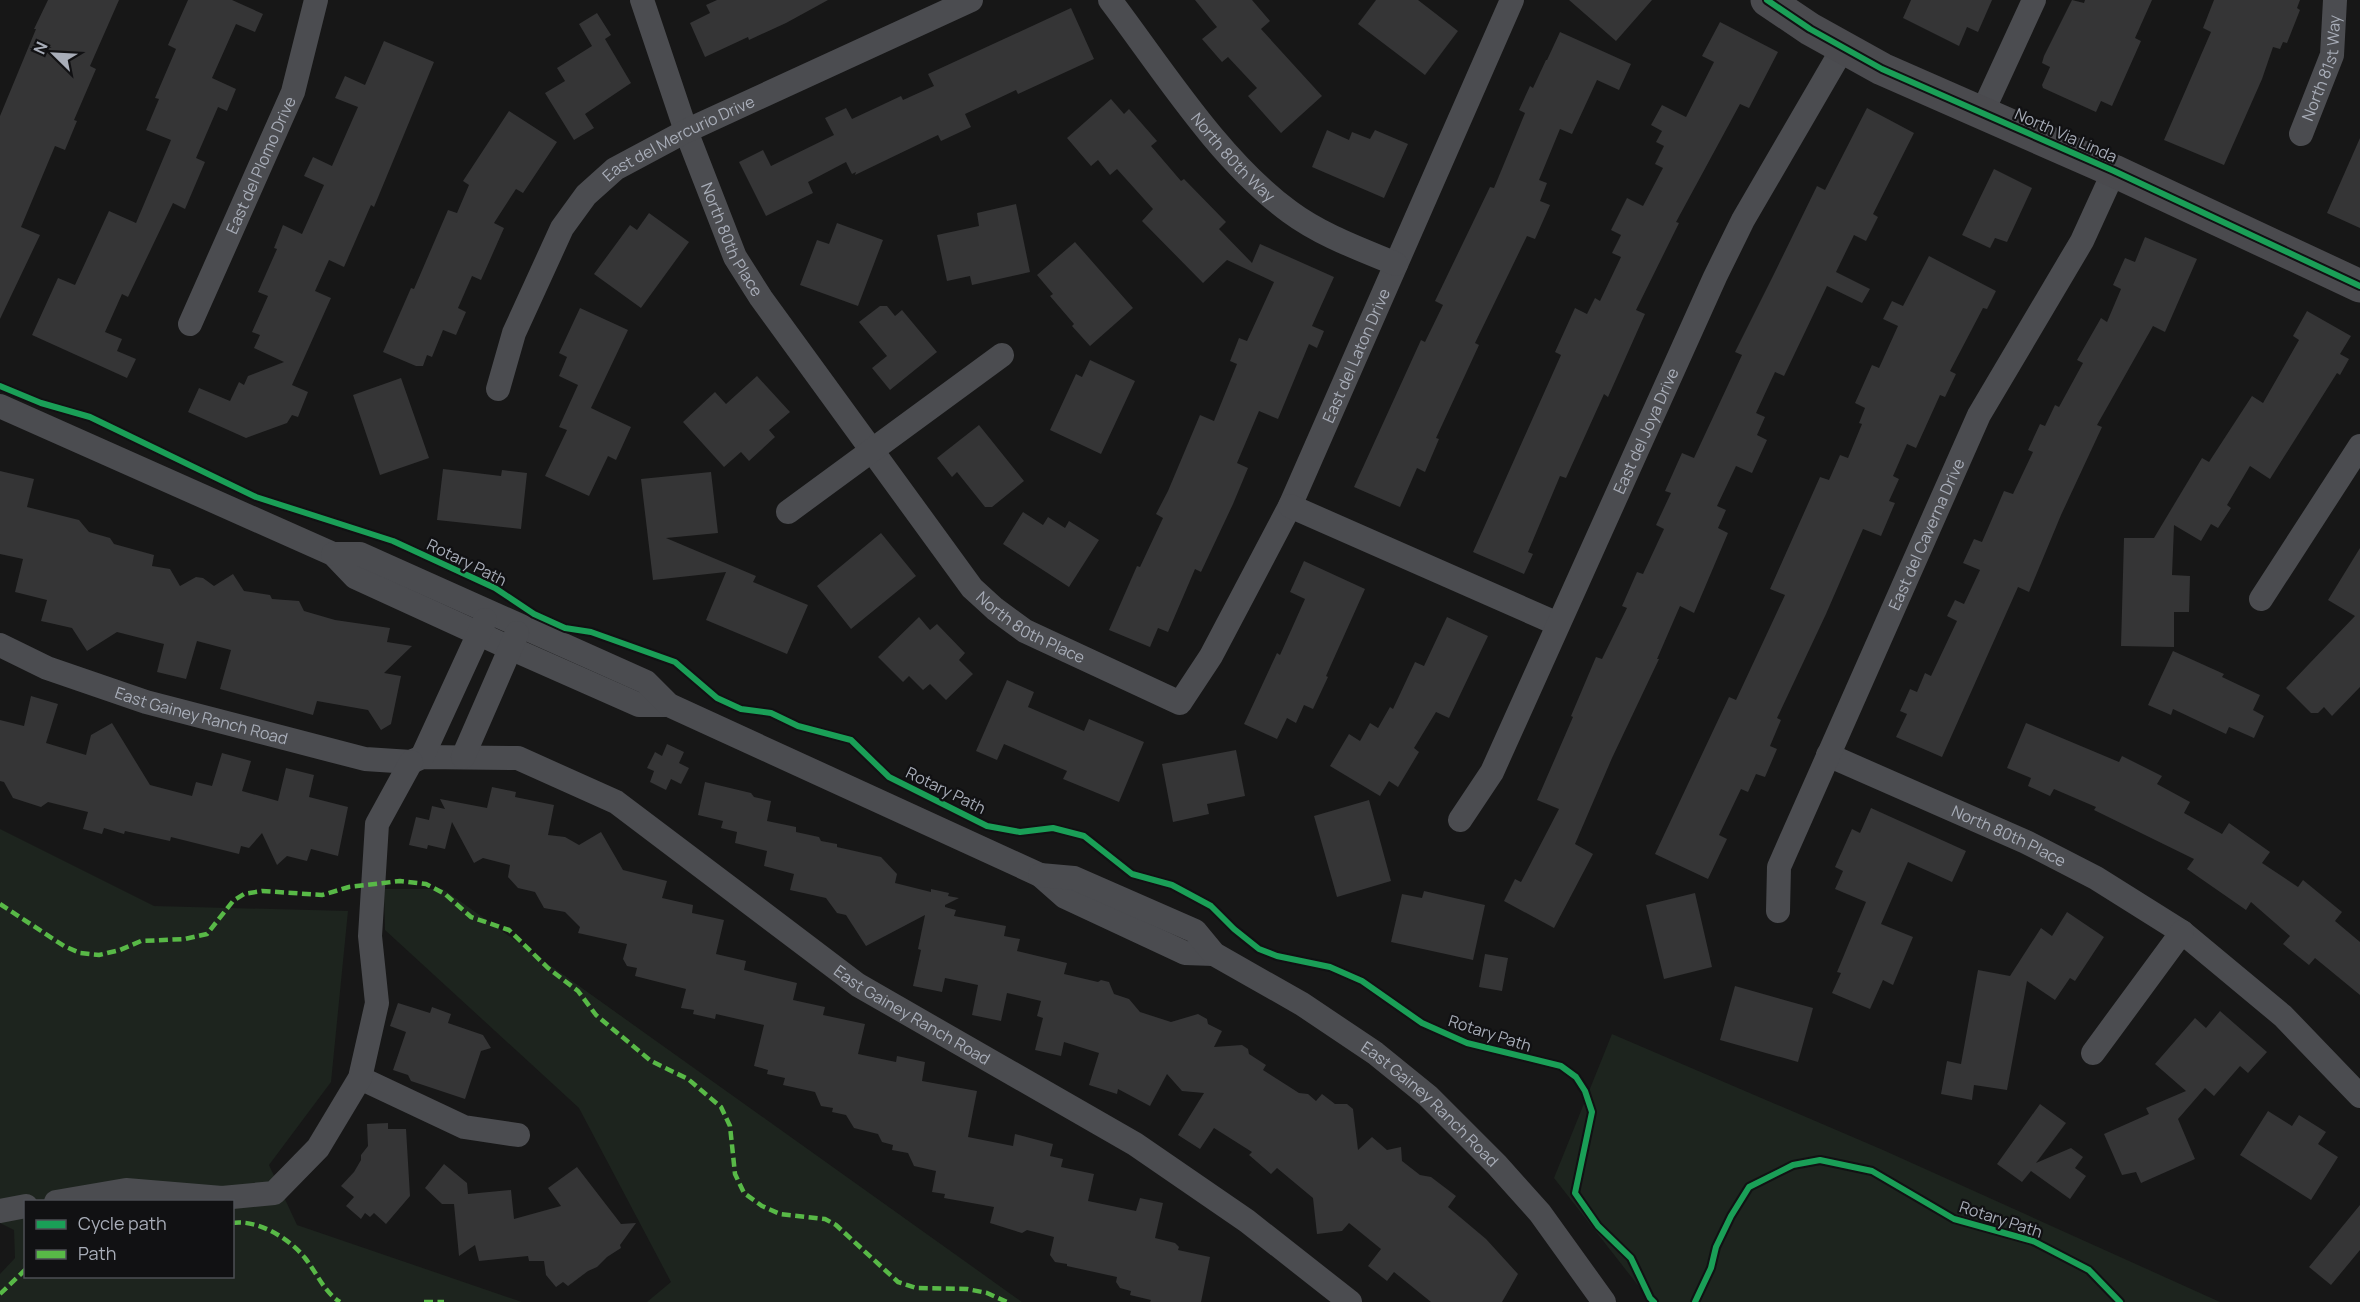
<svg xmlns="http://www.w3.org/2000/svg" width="2360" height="1302" font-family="Manrope,sans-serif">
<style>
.green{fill:#1d241e;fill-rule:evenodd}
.building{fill:#353536}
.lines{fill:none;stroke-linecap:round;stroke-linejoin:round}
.street{stroke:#4b4c50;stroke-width:24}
.secondary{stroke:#4a4a4e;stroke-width:33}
.quiet{stroke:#58b947;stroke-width:4.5;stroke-dasharray:9 4.5;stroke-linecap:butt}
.cycleway-casing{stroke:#111113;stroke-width:10}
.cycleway{stroke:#1a9f57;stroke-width:6}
.labels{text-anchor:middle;stroke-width:4.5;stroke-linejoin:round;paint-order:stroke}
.street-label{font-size:16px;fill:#a8adb8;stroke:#111113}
</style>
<rect width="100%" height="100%" fill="#171717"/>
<path class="green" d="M0 829 154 906 348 911 331 1082 269 1165 297 1225 522 1302H0V1274L15 1258 14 1230 0 1223ZM26 1202H232V1276H26Z
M384 889H443L1022 1302H647L671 1282 579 1108 385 930Z
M1612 1034 1883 1150 2220 1302H1651L1554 1178Z"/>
<path class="building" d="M48 0H119L90 66 96 69 74 120 77 121 65 150 55 146 21 227 40 235 0 319V116L36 29H34Z
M188 0H232L263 14 255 32 236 24 212 78 236 89 227 111 218 107 196 158 205 162 185 209 173 203 128 297 122 294 105 332 122 339 117 351 136 359 127 378 32 335 58 278 75 285 109 211 136 223 171 140 146 130 159 99 155 98 176 49 168 45Z
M717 0H828L786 23 749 40 748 37 705 57 690 23 710 13 706 5Z
M1195 0H1252L1270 21 1261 29 1322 96 1281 133 1248 96 1257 88 1228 57 1222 62 1202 39 1217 27Z
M1376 0H1418L1458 31 1425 75 1358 24Z
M1569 0H1652L1616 41Z
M1911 0H1992L1978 32 1967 27 1959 46 1903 18Z
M2072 0 2084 3 2085 0H2152L2135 38 2141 41 2112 106 2101 101 2096 112 2043 88 2042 85 2050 67 2042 63 2044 56Z
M2214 0H2300L2297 8 2300 10 2287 43 2283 42 2280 49 2273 47 2262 79 2224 165 2164 140 2211 32 2203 28Z
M1071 8 1094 59 1018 94 1016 90 965 114 971 127 941 141 938 135 855 175 856 172 852 174 846 162 808 182 813 193 766 216 739 162 763 150 771 166 834 135 825 118 846 108 852 119 901 96 903 100 934 86 928 74Z
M597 13 611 35 605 39 631 83 585 114 594 128 574 140 545 93 565 81 557 68 592 46 579 24Z
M1720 22 1778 52 1749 108 1740 104 1676 222 1679 223 1636 310 1645 314 1608 397 1604 394 1566 478 1560 476 1528 552 1533 554 1524 574 1473 552 1561 355 1555 352 1575 308 1587 314 1595 298 1600 301 1621 257 1612 253 1621 235 1611 230 1627 198 1643 206 1663 168 1655 164 1664 146 1656 142 1662 131 1651 125 1662 105 1686 117 1714 62 1702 56Z
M1560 32 1631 64 1619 90 1597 80 1572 134 1560 129 1539 180 1547 183 1540 201 1550 205 1535 239 1527 236 1475 343 1479 345 1436 438 1439 439 1425 472 1417 468 1400 507 1354 487 1421 340 1425 342 1443 305 1435 301 1490 187 1494 188 1525 113 1519 110 1530 86 1533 88 1546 60H1547Z
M384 41 434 62 374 207 371 205 344 267 329 260 315 291 331 298 292 385 308 392 298 417 292 415 287 423 246 438 188 412 199 388 230 401 239 382 244 385 248 376 284 362 254 348 260 335 252 332 268 296 258 292 277 249 274 248 283 225 302 234 324 185 304 176 313 157 332 166 358 107 335 98 345 76 365 85Z
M1111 99 1124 114 1129 109 1157 141 1151 146 1181 181 1184 179 1226 222 1219 229 1252 263 1260 244 1334 277 1312 326 1324 331 1317 348 1309 344 1278 419 1259 411 1237 463 1248 468 1233 504 1201 572 1195 569 1168 632 1158 628 1150 647 1109 630 1137 566 1140 567 1163 518 1156 514 1168 491 1200 415 1214 421 1237 364 1230 361 1239 338 1247 341 1274 282 1227 260 1203 283 1142 221 1153 209 1117 169 1110 175 1098 160 1091 166 1067 138Z
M1867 108 1914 133 1873 214 1878 217 1866 241 1854 235 1836 272 1870 289 1862 303 1827 286 1784 376 1775 372 1756 413 1765 417 1757 435 1767 440 1752 473 1736 466 1717 506 1726 510 1718 528 1728 533 1694 613 1680 606 1657 659H1659L1612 758 1575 844 1593 854 1554 928 1504 901 1515 879 1521 882 1559 809 1537 800 1573 717 1571 716 1596 657 1602 659 1627 608 1622 606 1637 572 1643 574 1664 529 1656 525 1671 493 1665 491 1682 453 1694 458 1742 355 1735 352 1773 276 1817 186 1825 190Z
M509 111 557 142 523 193 516 189 494 223 504 228 481 280 472 276 458 308 466 312 456 335 443 330 432 357 427 355 423 366H416L383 352 411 288 414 289 448 210 457 213 469 185 463 181Z
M1327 130 1349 140 1352 132 1370 139 1375 130 1408 144 1384 198 1312 167Z
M2360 138V228L2327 213Z
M1994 169 2032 188 2007 242 1995 238 1990 248 1962 235Z
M1016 204 1030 272 972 285 970 276 947 281 937 235 979 226 977 213Z
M649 213 689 242 641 308 594 274 630 225 637 230Z
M837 223 883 240 858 306 800 285 817 240 829 244Z
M2145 237 2197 259 2165 332 2153 326 2097 425 2102 427 2061 515 2029 592 2018 587 1942 757 1896 737 1907 714 1900 711 1910 689 1917 692 1925 673 1931 676 1957 621 1947 616 1955 600 1964 604 1980 570 1963 563 1974 539 1982 542 2004 491 2013 494 2033 452 2028 450 2040 424 2045 426 2055 405 2059 407 2083 363 2077 360 2101 318 2107 322 2121 289 2113 285 2125 258 2135 262Z
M1075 242 1133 308 1090 346 1072 326 1074 324 1050 296 1053 294 1037 275Z
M1929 256 1996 291 1987 309 1983 308 1950 371 1956 374 1945 397 1940 395 1916 448 1907 444 1893 476 1899 479 1889 501 1895 503 1881 536 1863 529 1826 614 1777 718 1781 720 1770 746 1777 749 1765 777 1756 774 1748 792 1741 789 1719 835 1727 839 1708 879 1655 854 1729 697 1736 700 1785 595 1770 589 1820 477 1829 480 1840 455 1848 458 1862 424 1859 423 1865 408 1855 403 1872 365 1879 368 1898 326 1883 319 1892 301 1903 306Z
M880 306H887L895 316 902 310 937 352 890 390 872 368 887 356 859 322Z
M580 308 628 330 591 408 631 427 616 460 608 456 589 496 545 476 567 430 559 427 578 385 559 376 567 357 559 353Z
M2307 311 2351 336 2340 354 2349 359 2340 375 2337 373 2270 479 2250 466 2227 505 2231 508 2218 528 2211 524 2201 541 2174 525 2172 575 2190 576 2189 612H2174V647L2121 646 2124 538H2154L2202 458 2209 462 2252 396 2263 403 2299 340 2293 336Z
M1090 360 1135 381 1101 454 1050 430 1076 374 1082 377Z
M757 376 790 412 769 430 775 437 749 461 741 452 724 467 683 422 715 392 726 404Z
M401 378 429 458 380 475 353 395Z
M979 425 1024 481 992 507H985L957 472 952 477 937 458Z
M443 469 501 476 502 470 527 473 521 529 437 520Z
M0 471 34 479 27 507 79 520 89 532 110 538 114 544 154 555 152 566 170 569 180 586 196 577 203 578 214 586 233 574 244 591 270 595 272 599 299 601 304 611 335 620 390 628 387 642 412 646 384 673 401 676 391 724 381 730 368 710 317 701 313 715 220 689 231 650 197 641 186 679 157 672 164 644 117 632 87 651 72 628 41 621 47 600 15 592 23 559 0 554Z
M711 472 718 533 666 538 756 576 753 582 808 605 787 654 706 620 726 572 653 580 641 479Z
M1023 512 1043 525 1048 517 1065 528 1069 521 1099 540 1069 587 1003 544Z
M881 533 916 576 851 629 817 586Z
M2360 548V687L2332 716 2324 707 2318 713H2311L2286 688 2355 616 2328 600Z
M1304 561 1365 589 1326 676 1328 677 1313 709 1304 705 1296 723 1287 718 1277 739 1244 724 1277 653 1280 655 1305 599 1290 592Z
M919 617 930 630 937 624 965 653 959 660 973 674 946 700 930 684 923 690 909 676 903 682 878 657Z
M1447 617 1488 636 1449 718 1436 712 1414 748 1419 752 1398 787 1389 781 1380 796 1330 766 1349 734 1360 741 1370 723 1378 728 1390 707 1393 709 1415 662 1424 666Z
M2173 651 2224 674 2222 677 2260 695 2253 710 2264 716 2254 738 2229 727 2226 734 2173 709 2171 715 2148 705Z
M1007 680 1034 692 1028 707 1084 731 1089 719 1144 742 1119 802 1063 779 1067 771 1004 744 997 760 976 751Z
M31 696 58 704 46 743 86 755 91 735 112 723 150 785 192 796 196 782 212 786 222 753 251 761 242 791 278 801 286 768 314 775 309 797 348 807 338 856 311 849 307 861 287 856 277 865 262 833 249 848 241 846 239 854 171 837 170 841 125 831 124 834 104 828 102 834 83 829 88 812 48 802 41 807 13 798 4 782 0 781V720L24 726Z
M2026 723 2119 762 2122 756 2162 776 2157 784 2190 802 2184 813 2222 834 2229 823 2270 852 2262 863 2298 887 2303 880 2342 912 2335 921 2360 942V995L2315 958 2309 965 2283 944 2290 936 2251 902 2246 910 2187 869 2194 859 2094 810 2096 807 2054 789 2050 796 2028 786 2031 778 2007 768Z
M667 744 684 752 679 763 689 768 681 784 671 779 666 790 650 782 654 771 647 768 655 752 662 756Z
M1236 750 1245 796 1207 804 1209 814 1173 822 1162 764Z
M705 782 751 793 754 797 771 801 767 821 796 827V832L819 837 821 841 837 844V847L881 857 897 874 895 883 931 892V889L949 893 948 896 959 898 945 905V907L956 910 954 916 1006 926 1004 936 1020 939 1017 951 1067 963 1064 974 1098 982 1101 980 1109 982 1114 994 1129 999 1140 1012 1171 1022 1198 1014 1207 1019 1208 1024 1222 1031 1214 1047 1242 1045 1248 1049 1249 1054 1266 1065 1263 1070 1299 1093 1308 1094 1316 1101 1322 1094 1335 1104H1347L1353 1109 1358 1150 1372 1137 1387 1150 1401 1147 1402 1161 1420 1175 1431 1177 1456 1196 1448 1207 1486 1239 1518 1274 1502 1302H1431L1394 1272 1387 1281 1368 1266 1381 1249 1349 1223 1342 1231 1317 1234 1313 1198 1277 1168 1271 1174 1249 1155 1252 1152 1214 1128 1200 1149 1178 1135 1204 1093 1182 1091 1167 1074 1150 1106 1118 1089 1117 1094 1089 1085 1099 1053 1064 1042 1061 1056 1035 1050 1043 1018 1037 1016 1041 1001 1007 993 1001 1021 972 1015 978 985 945 978 942 992 913 986 921 950 918 949 925 915 866 946 846 915 837 913 826 898 790 890 794 874 764 866 767 851 735 843 737 832 721 828 723 821 698 815Z
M492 787 516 792 515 797 554 805 548 835 565 837 579 845 601 832 623 870 667 881 662 898 693 905 692 913 724 920 716 954 746 961 744 970 797 983 793 1000 825 1007 823 1015 865 1024 858 1054 896 1062 897 1056 925 1062 922 1081 977 1091 968 1137 1013 1146 1015 1134 1053 1144 1050 1156 1063 1159 1061 1167 1094 1174 1088 1201 1136 1211 1140 1198 1163 1203 1155 1238 1175 1243 1179 1247 1178 1250 1210 1257 1201 1302H1150L1151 1300 1130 1295 1131 1291 1120 1288 1116 1282 1117 1277 1067 1266V1264L1055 1262 1050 1255 1054 1237 1027 1230 1022 1233 990 1223 994 1207 944 1198 945 1194 932 1192 936 1171 914 1166 908 1153 892 1150 893 1145 882 1142 878 1134 854 1128 846 1115 832 1112 833 1108 821 1106 815 1092 783 1085 785 1078 767 1074 768 1070 754 1066 764 1025 716 1014 715 1019 693 1014 694 1010 681 1008 686 989 635 976 637 968 627 966 623 959 627 944 578 933 580 927 565 912 544 908 535 892 518 888 508 877 510 865 483 858 474 863 452 822 445 849 428 845 427 849 409 845 416 817 429 820 432 806 445 809 440 799 487 808Z
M1369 800 1391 881 1337 897 1314 816Z
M1871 808 1966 851 1952 882 1908 862 1881 924 1913 937 1893 985 1883 980 1870 1009 1832 993 1841 973 1837 972 1866 902 1835 889 1843 871 1835 867 1852 829 1860 833Z
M1424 891 1485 905 1473 960 1391 942 1402 894 1422 898Z
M1695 893 1712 967 1664 979 1646 905Z
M2067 912 2104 937 2075 981 2070 978 2055 1000 2027 981 2007 1090 1974 1085 1972 1100 1941 1094 1947 1061 1961 1064 1978 970 2010 976 2041 928 2052 936Z
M1485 954 1508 958 1502 991 1479 987Z
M1735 986 1813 1008 1798 1062 1720 1040Z
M398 1003 430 1013 432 1007 451 1014 448 1023 483 1035 491 1048 481 1051 465 1099 411 1081 408 1075 393 1070 406 1032 390 1026Z
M2220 1011 2267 1052 2248 1073 2240 1066 2214 1096 2205 1088 2178 1119 2195 1159 2141 1183 2136 1172 2122 1175 2104 1134 2149 1114 2146 1108 2186 1091 2155 1064 2195 1018 2206 1028Z
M2040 1104 2066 1123 2036 1163 2071 1148 2083 1157 2075 1168 2086 1176 2070 1199 2031 1171 2022 1182 1997 1164Z
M2268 1111 2292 1126 2299 1115 2326 1132 2318 1144 2338 1157 2311 1200 2240 1155Z
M388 1123V1129H406L410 1196 386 1224 374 1213 370 1217 365 1213 361 1219 346 1206 354 1197 341 1186 354 1172 361 1160V1155L368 1146 367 1124Z
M444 1164 467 1183 468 1194 511 1190 514 1219 561 1206 548 1188 577 1167 621 1224 636 1223 620 1245 621 1248 607 1257 597 1267 588 1271 568 1286 563 1282 556 1287 546 1275 544 1261H529L528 1256 479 1261 475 1245 459 1256 454 1204H442L425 1188Z
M2360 1205V1250L2331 1285 2309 1267Z"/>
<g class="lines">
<g class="street">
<path id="s1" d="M642 0 686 131 735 257 761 298 972 588 995 609 1025 631 1180 703 1211 656 1290 506 1512 0"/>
<path id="s2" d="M1110 0C1163 70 1219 160 1290 212 1321 235 1360 249 1396 264"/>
<path d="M1982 113 2034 0"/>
<path id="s3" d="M2301 134 2332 55 2335 0"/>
<path id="s4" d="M190 324 293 92 316 0"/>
<path id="s5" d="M498 389 514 333 562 228 586 195 615 169 686 131 971 0"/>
<path d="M0 406 333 554 355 577 510 648 639 705H669"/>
<path d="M1290 506 1558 624"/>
<path d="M788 512 1002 355"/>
<path d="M333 554H360L646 682 669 705 1040 875 1065 897 1185 953 1214 954"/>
<path d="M2261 599 2360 446"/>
<path id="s6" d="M0 645 47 668 146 702 365 759 411 762 422 757 518 758 616 802 858 985 1135 1144 1247 1221 1350 1302"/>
<path id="s7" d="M1828 755 2026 842 2096 878 2182 932 2283 1016 2360 1096"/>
<path d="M422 757 485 620"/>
<path d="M463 757 517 633"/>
<path id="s8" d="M1460 820 1492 772 1715 277 1743 220 1843 48"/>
<path id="s9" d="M1040 875 1074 878 1195 931 1214 954 1302 1004 1375 1053 1428 1096 1497 1165 1540 1213 1604 1302"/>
<path id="s10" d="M1778 911 1779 867 1979 415 2082 241 2114 171"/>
<path d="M2093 1053 2182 932"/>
<path d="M360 1078 464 1127 518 1135"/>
<path d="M56 1202 126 1190 222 1198 274 1193 318 1148 360 1078 377 1003 370 936 377 824 411 762"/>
<path d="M0 1211 26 1206"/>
</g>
<path class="secondary" d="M1767 0 1810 29 1882 69 2114 171 2360 286"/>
<path class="quiet" d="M0 904 64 946 80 953 99 955 120 950 141 941 185 939 207 934 233 901 244 894 262 891 322 895 349 887 400 881 426 884 445 894 471 917 509 930 548 968 578 991 596 1015 651 1061 688 1079 721 1107 730 1126 735 1174 744 1193 762 1206 780 1214 825 1219 836 1225 898 1282 916 1288 967 1289 987 1293 1007 1302
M232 1223C258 1219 290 1239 305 1258 317 1273 324 1292 340 1302
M0 1294 26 1269
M424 1302H444"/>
<defs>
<path id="cycleway" d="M1767 0 1810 29 1882 69 2114 171 2360 286
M0 386 41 403 90 417 256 497 393 541 495 588 534 614 565 628 591 632 675 662 717 698 741 709 771 713 798 726 851 740 889 777 987 826 1020 832 1053 828 1084 836 1132 874 1172 885 1211 906 1234 929 1259 949 1277 956 1330 967 1362 981 1422 1023 1467 1043 1561 1066 1576 1077 1585 1091 1592 1112 1575 1193 1598 1226 1631 1258 1650 1298 1654 1302
M1695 1302 1711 1268 1716 1247 1731 1216 1749 1187 1793 1165 1820 1160 1872 1171 1954 1219 2033 1241 2089 1270 2120 1302"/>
</defs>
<use href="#cycleway" class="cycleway-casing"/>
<use href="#cycleway" class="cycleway"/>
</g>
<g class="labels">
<g class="street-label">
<text dy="6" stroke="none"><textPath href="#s3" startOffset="70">North 81st Way</textPath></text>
<text transform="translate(2066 135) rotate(24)" y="6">North Via Linda</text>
<text dy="6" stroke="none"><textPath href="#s5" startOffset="324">East del Mercurio Drive</textPath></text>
<text dy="6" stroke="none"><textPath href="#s2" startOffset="200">North 80th Way</textPath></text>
<text dy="6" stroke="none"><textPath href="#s4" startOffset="174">East del Plomo Drive</textPath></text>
<text dy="6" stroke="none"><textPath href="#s1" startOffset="256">North 80th Place</textPath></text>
<text dy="6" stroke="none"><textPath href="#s1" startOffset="1310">East del Laton Drive</textPath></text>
<text dy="6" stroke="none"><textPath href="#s8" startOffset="432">East del Joya Drive</textPath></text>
<text dy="6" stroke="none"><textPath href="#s10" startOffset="408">East del Caverna Drive</textPath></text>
<text transform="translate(467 562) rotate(26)" y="6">Rotary Path</text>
<text dy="6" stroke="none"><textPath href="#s1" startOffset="752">North 80th Place</textPath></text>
<text dy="6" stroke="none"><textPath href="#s6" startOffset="214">East Gainey Ranch Road</textPath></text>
<text transform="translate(946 790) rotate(26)" y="6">Rotary Path</text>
<text dy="6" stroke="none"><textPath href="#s7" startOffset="198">North 80th Place</textPath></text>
<text dy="6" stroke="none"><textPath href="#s6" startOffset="1010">East Gainey Ranch Road</textPath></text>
<text transform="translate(1490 1033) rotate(18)" y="6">Rotary Path</text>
<text dy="6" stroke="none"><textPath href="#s9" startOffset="460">East Gainey Ranch Road</textPath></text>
<text transform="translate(2001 1219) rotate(18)" y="6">Rotary Path</text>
</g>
</g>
<rect x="24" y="1200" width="210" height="78" fill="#111113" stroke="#4d4f55" stroke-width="1.5"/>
<rect x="36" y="1220" width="30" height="9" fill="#1a9f57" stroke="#4d4f55" stroke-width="1.5"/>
<text x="78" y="1230" font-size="18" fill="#a8adb8">Cycle path</text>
<rect x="36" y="1250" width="30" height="9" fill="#58b947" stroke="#4d4f55" stroke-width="1.5"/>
<text x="78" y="1260" font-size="18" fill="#a8adb8">Path</text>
<g transform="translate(54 54) rotate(294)" stroke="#111113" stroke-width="4.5" paint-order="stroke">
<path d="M0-4.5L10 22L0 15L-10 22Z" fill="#a8adb8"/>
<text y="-9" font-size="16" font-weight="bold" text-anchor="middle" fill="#a8adb8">N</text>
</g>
</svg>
